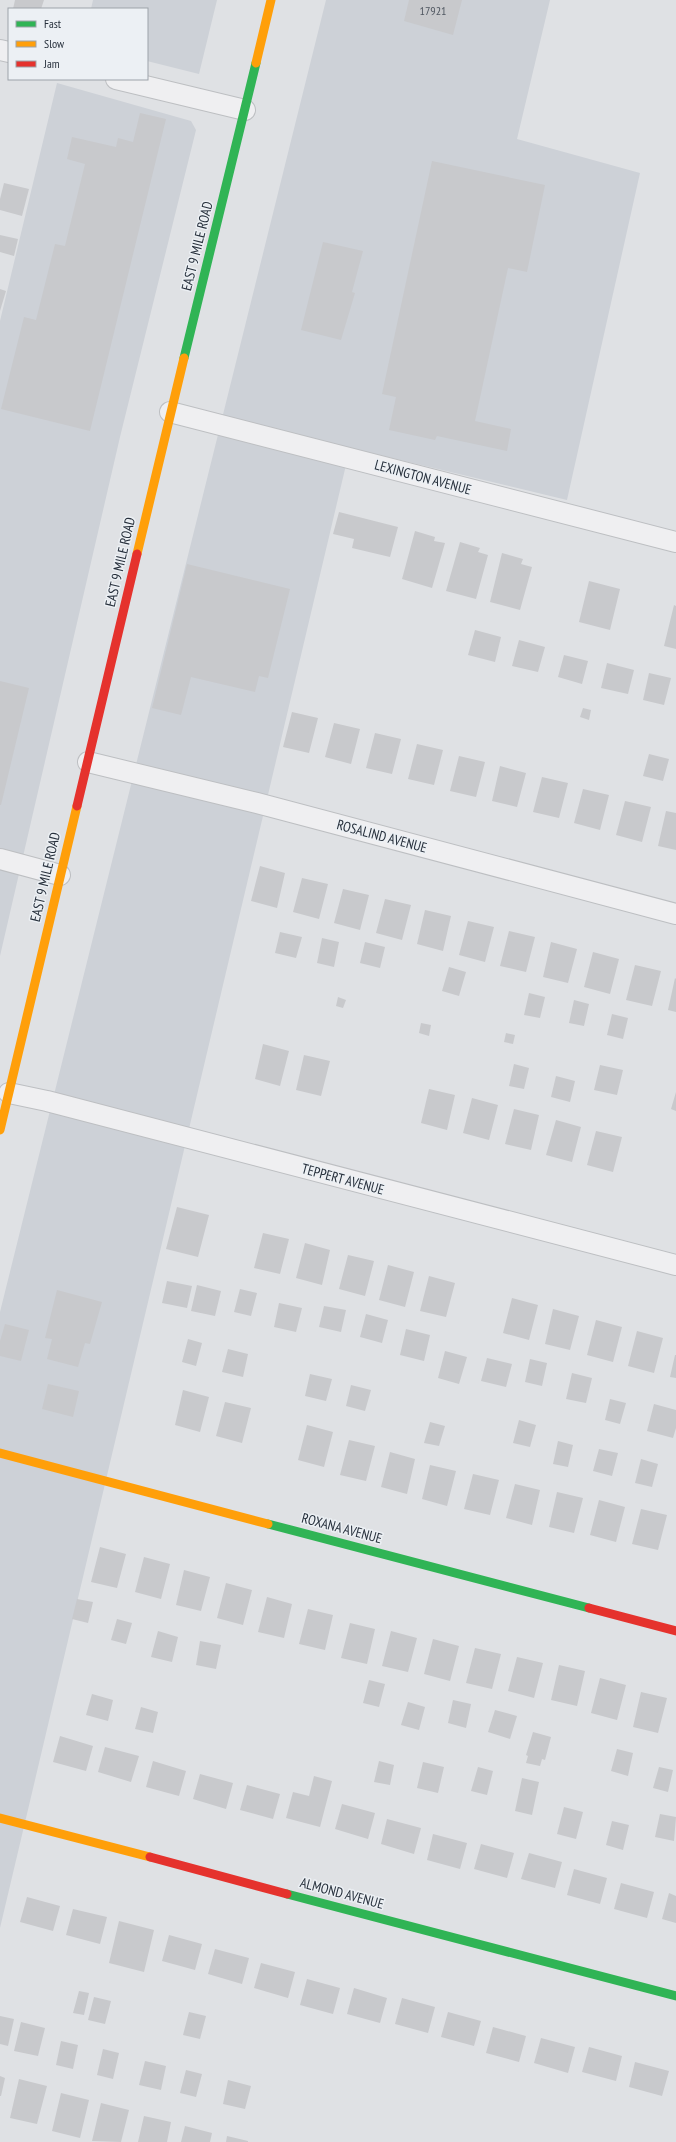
<svg xmlns="http://www.w3.org/2000/svg" width="676" height="2142" font-family="'PT Sans Narrow',sans-serif">
<style>
.built{fill:#cdd1d7}
.building{fill:#c8c9cc}
.lines{fill:none;stroke-linecap:round;stroke-linejoin:round}
.street-casing{stroke:#bdbfc2;stroke-width:22}
.street{stroke:#efeff1;stroke-width:20}
.fast{stroke:#30b455;stroke-width:9}
.slow{stroke:#ff9f0a;stroke-width:9}
.jam{stroke:#e5322d;stroke-width:9}
.labels{text-anchor:middle;stroke-width:3;stroke-linejoin:round;paint-order:stroke}
.number-label{font-size:12px;fill:#505761}
.street-label{font-size:14px;fill:#27303c;stroke:#ecf0f4}
</style>
<rect width="100%" height="100%" fill="#dfe1e4"/>
<path class="built" d="M93 0H217L199 74 147 61V9H91Z
M326 0H550L517 139 640 173 567 500 350 448 0 1928V1312Z
M57 83 191 121 196 130 120 437 0 956V321Z"/>
<path class="building" d="M15 0H44L41 9H13Z
M409 0H462L453 35 404 21Z
M140 113 166 119 90 431 1 409 24 317 36 320 55 244 65 246 85 164 67 159 72 137 116 147 118 138 133 142Z
M432 161 545 185 527 272 508 268 475 421 511 429 507 451 437 436 435 440 389 430 396 397 382 394Z
M4 183 29 189 22 216 0 210V199Z
M0 235 18 239 14 256 0 252Z
M323 242 363 251 352 292 355 293 341 340 301 330Z
M0 289 6 291 0 311Z
M339 512 398 527 390 557 352 548 354 539 333 534Z
M415 531 435 537 434 541 445 543 432 588 402 579Z
M460 542 480 548 478 552 488 555 476 599 446 591Z
M502 553 523 559 521 564 532 567 520 610 490 602Z
M187 564 290 589 268 678 259 676 255 692 191 677 181 715 152 708Z
M589 581 620 589 610 630 579 622Z
M674 605 676 606V649L664 646Z
M475 630 501 637 495 662 468 655Z
M519 640 545 647 538 672 512 666Z
M564 655 588 661 582 684 558 677Z
M607 663 634 670 628 694 601 688Z
M649 673 671 678 664 705 643 700Z
M0 681 29 688 1 805H0Z
M583 708 591 710 589 720 580 717Z
M292 712 318 718 309 753 283 747Z
M334 723 360 729 351 764 325 757Z
M375 733 401 739 392 774 366 768Z
M417 744 443 750 434 785 408 779Z
M649 754 669 759 663 781 643 776Z
M459 756 485 762 476 797 450 791Z
M500 766 526 773 517 807 492 801Z
M542 777 568 783 559 818 533 812Z
M583 789 609 795 600 830 574 823Z
M625 801 651 807 642 842 616 835Z
M666 811 676 813V850L658 846Z
M260 866 285 873 277 908 251 901Z
M302 878 328 884 319 919 293 912Z
M343 889 369 895 360 930 334 923Z
M385 899 411 905 402 940 376 933Z
M425 910 451 916 443 951 417 944Z
M468 921 494 927 485 962 459 955Z
M509 931 535 937 526 972 500 966Z
M280 932 302 937 296 958 275 953Z
M322 938 339 942 334 967 317 963Z
M365 942 385 947 380 968 360 963Z
M551 942 577 949 568 983 543 977Z
M593 952 619 959 610 994 584 987Z
M635 965 661 971 652 1006 626 1000Z
M449 967 466 972 459 996 442 991Z
M675 978 676 979V1012L668 1010Z
M529 993 545 997 540 1018 524 1015Z
M338 997 346 1000 343 1008 336 1006Z
M574 1000 589 1004 584 1026 569 1023Z
M612 1014 628 1018 623 1039 607 1035Z
M421 1023 431 1025 429 1036 419 1033Z
M506 1033 515 1035 513 1044 504 1042Z
M263 1044 289 1051 280 1086 255 1079Z
M304 1055 330 1061 321 1096 296 1090Z
M514 1064 529 1068 524 1089 509 1086Z
M600 1065 623 1070 617 1095 594 1090Z
M556 1076 575 1081 570 1102 551 1097Z
M429 1089 455 1095 447 1130 421 1123Z
M676 1092V1111L671 1109Z
M472 1098 498 1105 489 1140 463 1133Z
M514 1109 539 1115 531 1150 505 1144Z
M556 1120 581 1127 572 1162 546 1155Z
M596 1131 622 1137 613 1172 587 1165Z
M177 1207 209 1215 198 1257 166 1249Z
M263 1233 289 1239 280 1274 254 1268Z
M305 1243 330 1250 322 1285 296 1278Z
M348 1255 374 1261 365 1296 339 1289Z
M388 1265 414 1272 405 1307 379 1300Z
M429 1276 455 1283 446 1317 420 1311Z
M167 1281 192 1286 187 1308 162 1303Z
M197 1285 221 1291 215 1316 191 1311Z
M240 1289 257 1293 251 1316 234 1312Z
M57 1290 102 1302 90 1344 85 1343 78 1367 47 1359 52 1339 45 1338Z
M512 1298 538 1305 529 1340 503 1333Z
M279 1303 302 1308 296 1332 274 1327Z
M324 1306 346 1310 341 1332 319 1327Z
M553 1309 579 1316 570 1350 545 1344Z
M366 1314 388 1320 382 1343 360 1337Z
M596 1320 622 1327 613 1362 587 1355Z
M5 1324 29 1330 21 1361 0 1356V1341Z
M406 1329 430 1335 424 1361 400 1355Z
M637 1331 663 1338 654 1373 628 1366Z
M188 1339 202 1343 196 1366 182 1362Z
M228 1349 248 1354 243 1377 222 1372Z
M445 1351 467 1357 459 1384 438 1378Z
M675 1355H676V1378L670 1377Z
M487 1358 512 1364 506 1387 481 1381Z
M530 1359 547 1363 542 1386 525 1382Z
M572 1373 592 1378 586 1403 566 1399Z
M310 1374 332 1379 326 1401 305 1396Z
M48 1384 79 1391 73 1417 42 1409Z
M351 1385 371 1390 365 1411 346 1406Z
M183 1390 209 1397 200 1432 175 1425Z
M610 1399 626 1403 620 1424 605 1420Z
M225 1402 251 1408 242 1443 216 1436Z
M654 1404 676 1410V1428L673 1438 647 1431Z
M519 1420 536 1425 530 1447 513 1443Z
M430 1422 445 1426 439 1446 424 1443Z
M307 1425 333 1432 324 1467 298 1460Z
M349 1440 375 1446 366 1481 340 1475Z
M558 1441 573 1445 568 1467 553 1464Z
M599 1449 618 1453 612 1476 593 1471Z
M390 1452 415 1459 407 1494 381 1487Z
M641 1459 658 1464 652 1487 635 1483Z
M430 1465 456 1471 447 1506 422 1499Z
M473 1474 499 1480 490 1515 464 1509Z
M515 1484 540 1490 532 1525 506 1518Z
M557 1492 583 1498 574 1533 549 1527Z
M599 1500 625 1507 616 1542 590 1535Z
M641 1509 667 1515 658 1550 632 1544Z
M100 1547 126 1554 117 1588 91 1582Z
M144 1557 170 1564 161 1599 135 1592Z
M184 1570 210 1577 201 1611 176 1605Z
M226 1583 252 1590 243 1625 217 1618Z
M267 1597 292 1604 284 1638 258 1632Z
M77 1599 93 1602 88 1623 72 1619Z
M308 1609 333 1615 325 1650 299 1644Z
M117 1619 132 1623 126 1644 111 1640Z
M350 1623 375 1629 367 1664 341 1658Z
M158 1631 178 1637 172 1662 151 1657Z
M391 1631 417 1638 408 1672 382 1666Z
M433 1639 459 1646 450 1681 424 1674Z
M200 1641 221 1645 216 1669 196 1665Z
M475 1648 501 1654 492 1689 466 1683Z
M517 1657 543 1663 534 1698 508 1691Z
M559 1665 585 1671 577 1706 551 1700Z
M600 1678 626 1685 617 1720 591 1713Z
M369 1680 385 1684 379 1707 363 1703Z
M641 1692 667 1698 658 1733 633 1727Z
M92 1694 113 1700 108 1721 86 1715Z
M453 1700 471 1704 466 1728 448 1723Z
M408 1702 425 1707 419 1730 401 1725Z
M141 1707 158 1712 153 1733 135 1729Z
M495 1710 517 1716 510 1739 488 1732Z
M533 1732 551 1737 545 1760 542 1759 540 1766 526 1763 528 1756 526 1755Z
M60 1736 93 1746 86 1771 53 1762Z
M105 1747 139 1756 131 1782 98 1772Z
M617 1749 633 1753 628 1776 611 1771Z
M153 1761 186 1771 179 1796 146 1787Z
M379 1761 394 1765 390 1785 374 1782Z
M423 1762 444 1767 438 1793 417 1788Z
M478 1767 493 1771 487 1795 471 1791Z
M659 1767 673 1770 668 1792 653 1788Z
M200 1774 233 1783 226 1809 193 1799Z
M314 1776 332 1781 320 1827 286 1818 293 1792 309 1796Z
M522 1778 539 1782 532 1815 515 1811Z
M247 1785 280 1794 273 1819 240 1810Z
M342 1804 375 1813 368 1839 335 1829Z
M564 1807 583 1812 576 1839 557 1834Z
M660 1814 676 1817 674 1841 655 1837Z
M387 1819 421 1828 414 1854 381 1844Z
M612 1821 629 1825 623 1850 606 1845Z
M433 1834 467 1843 460 1869 427 1860Z
M481 1844 514 1853 507 1878 474 1869Z
M529 1853 562 1862 555 1888 521 1879Z
M574 1869 607 1878 600 1904 567 1895Z
M621 1883 654 1892 647 1918 614 1909Z
M669 1893 676 1896V1923L662 1919Z
M27 1897 60 1906 53 1931 20 1922Z
M73 1909 107 1917 100 1944 66 1935Z
M119 1921 154 1930 144 1972 109 1963Z
M169 1935 202 1944 195 1970 162 1961Z
M215 1949 249 1958 242 1984 208 1974Z
M261 1963 295 1972 288 1998 254 1988Z
M307 1979 340 1988 333 2014 300 2005Z
M354 1988 387 1998 380 2023 347 2014Z
M79 1991 89 1993 84 2015 73 2013Z
M94 1997 111 2001 105 2024 88 2020Z
M402 1998 435 2007 428 2033 395 2024Z
M189 2012 206 2016 200 2039 183 2035Z
M448 2012 481 2021 474 2046 441 2037Z
M0 2016 14 2019 8 2046 0 2044Z
M21 2022 45 2028 38 2056 14 2051Z
M493 2027 526 2036 519 2062 486 2053Z
M541 2038 575 2047 568 2073 534 2063Z
M61 2041 78 2045 73 2069 56 2065Z
M589 2047 622 2056 616 2081 582 2072Z
M103 2049 119 2053 113 2079 97 2075Z
M145 2061 166 2066 161 2090 139 2085Z
M635 2062 669 2071 662 2096 629 2087Z
M186 2070 202 2074 196 2097 180 2093Z
M0 2076 5 2078 1 2096H0Z
M19 2079 47 2086 37 2124 10 2118Z
M228 2080 251 2086 245 2109 223 2104Z
M61 2093 89 2100 80 2138 52 2131Z
M101 2103 129 2110 121 2142 92 2141Z
M144 2116 171 2122 167 2142H138Z
M185 2126 212 2133 210 2142H181Z
M227 2136 248 2141V2142H226Z"/>
<g class="lines">
<defs>
<path id="street" d="M0 50 9 52
M116 79 245 110
M170 412 676 542
M88 762 257 803 676 914
M0 859 60 875
M9 1093 47 1101 676 1265"/>
</defs>
<use href="#street" class="street-casing"/>
<use href="#street" class="street"/>
<path class="fast" d="M184 358 256 63
M268 1524 589 1608
M287 1894 676 1996"/>
<path class="slow" d="M256 63 271 0
M137 554 184 358
M0 1130 77 806
M0 1453 268 1524
M0 1818 150 1857"/>
<path class="jam" d="M77 806 137 554
M589 1608 676 1631
M150 1857 287 1894"/>
</g>
<g class="labels">
<g class="number-label">
<text x="433" y="15">17921</text>
</g>
<g class="street-label">
<text transform="translate(197 246) rotate(-76)" y="5">EAST 9 MILE ROAD</text>
<text transform="translate(423 477) rotate(15)" y="5">LEXINGTON AVENUE</text>
<text transform="translate(120 562) rotate(-77)" y="5">EAST 9 MILE ROAD</text>
<text transform="translate(382 836) rotate(15)" y="5">ROSALIND AVENUE</text>
<text transform="translate(45 877) rotate(-77)" y="5">EAST 9 MILE ROAD</text>
<text transform="translate(343 1179) rotate(15)" y="5">TEPPERT AVENUE</text>
<text transform="translate(342 1528) rotate(15)" y="5">ROXANA AVENUE</text>
<text transform="translate(342 1893) rotate(15)" y="5">ALMOND AVENUE</text>
</g>
</g>
<rect x="8" y="8" width="140" height="72" fill="#ecf0f4" stroke="#9da3aa"/>
<rect x="16" y="21" width="20" height="6" fill="#30b455" stroke="#9da3aa"/>
<text x="44" y="28" font-size="12" fill="#27303c">Fast</text>
<rect x="16" y="41" width="20" height="6" fill="#ff9f0a" stroke="#9da3aa"/>
<text x="44" y="48" font-size="12" fill="#27303c">Slow</text>
<rect x="16" y="61" width="20" height="6" fill="#e5322d" stroke="#9da3aa"/>
<text x="44" y="68" font-size="12" fill="#27303c">Jam</text>
</svg>
